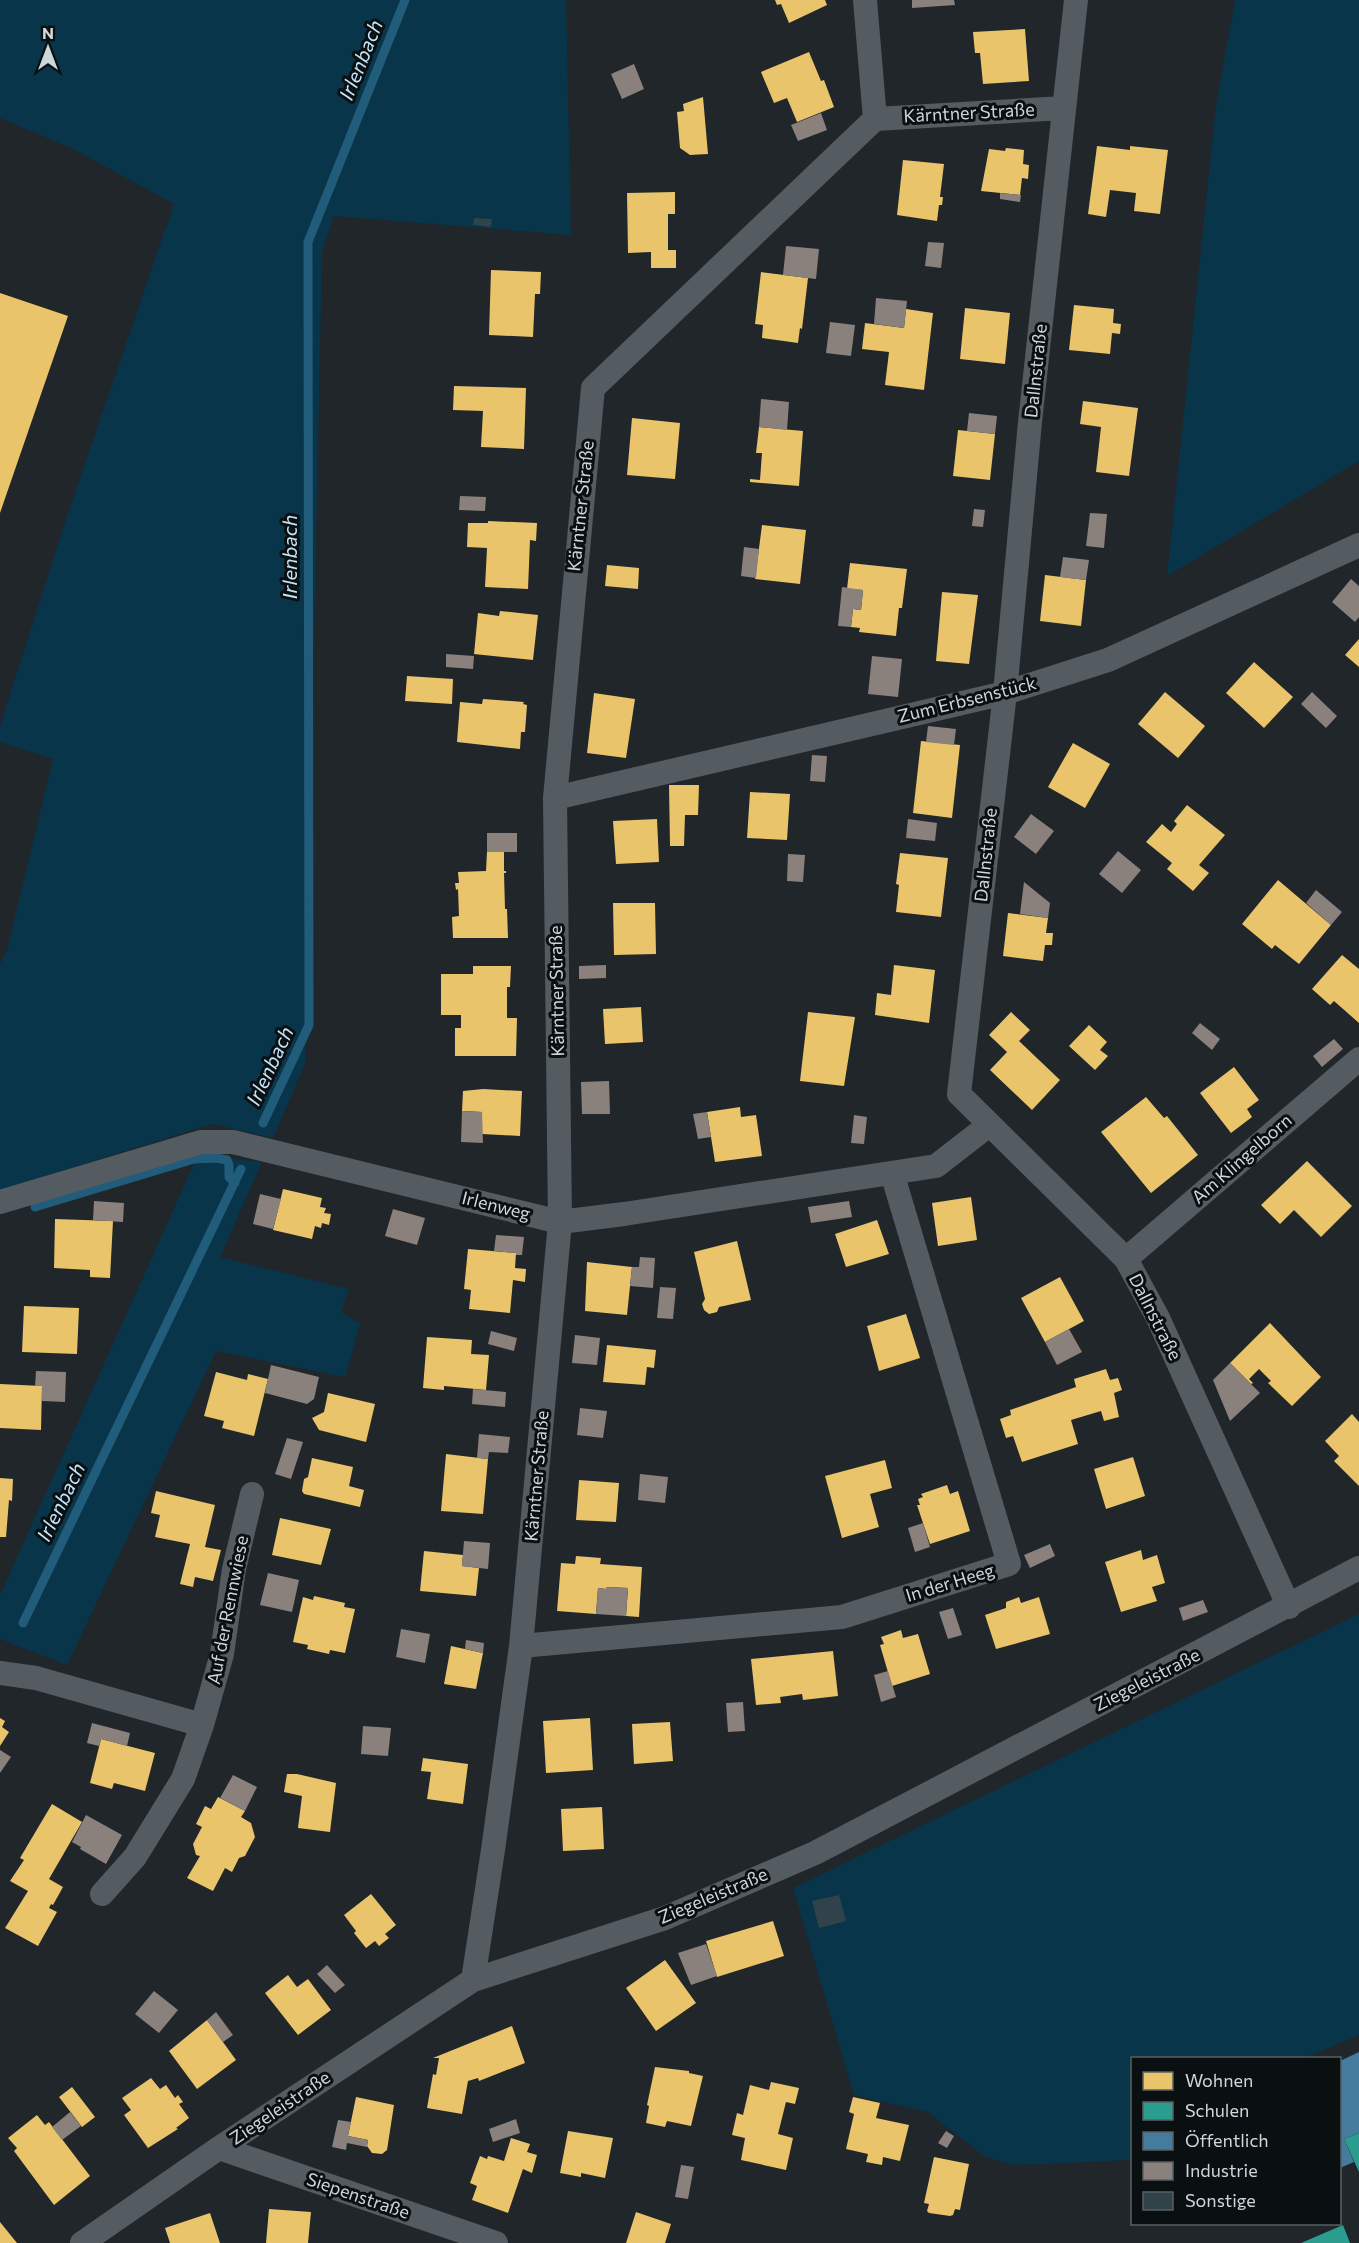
<svg xmlns="http://www.w3.org/2000/svg" width="1359" height="2243" font-family="Commissioner,sans-serif">
<style>
.green{fill:#09354a}
.homes{fill:#e9c46a}
.schools{fill:#2a9d8f}
.public{fill:#457b9d}
.industry{fill:#8a817c}
.lines{fill:none;stroke-linecap:round;stroke-linejoin:round}
.stream{stroke:#225c7b;stroke-width:9}
.building{fill:#32424a}
.street{stroke:#555c61;stroke-width:24}
.labels{text-anchor:middle;stroke-width:6;stroke-linejoin:round;paint-order:stroke}
.street-label{font-size:18px;fill:#cfd6da;stroke:#0a0f12}
.water-label{font-size:20px;font-style:italic;fill:#c4e5fa;stroke:#0a0f12}
</style>
<rect width="100%" height="100%" fill="#20262a"/>
<path class="green" d="M0 0H566L571 235 334 216 322 251 305 1064 273 1138 212 1124 0 1190V964L7 950 53 759 0 742V726L65 522 174 204 71 148 0 118Z
M1235 0H1359V461L1167 576 1216 105Z
M198 1155 262 1162 220 1257 349 1289 341 1312 360 1324 345 1377 216 1351 67 1665 0 1639V1595Z
M1359 1614V2035L1305 2058H1132V2160L1015 2165 985 2157 928 2112 854 2095 793 1888Z"/>
<path class="homes" d="M775 0H825L827 5 789 23 781 4 777 5Z
M1025 29 1029 81 983 84 980 53H975L973 32Z
M809 52 821 81 824 80 834 107 797 122 787 98 774 103 761 72Z
M703 97 708 154 690 155 680 148 677 112 684 111 683 104Z
M1097 146 1130 150V146L1168 150 1160 214 1134 211 1136 193 1110 190 1106 217 1088 214Z
M1006 148 1024 150 1023 164 1029 165 1028 179 1022 178 1020 195 981 191 989 149 1005 151Z
M903 160 944 164 940 197H943L942 205H939L937 221 897 215Z
M675 192V214H668V250H676V268H651V252L628 253 627 193Z
M491 270 541 272 540 294H535L533 337 489 335Z
M761 272 808 278 802 329 800 328 798 343 762 338 763 325 755 324Z
M0 293 68 316 0 513Z
M1074 305 1114 309 1113 323 1121 324 1120 334 1112 333 1110 354 1069 350Z
M965 308 1010 313 1005 364 960 359Z
M906 309 933 313 924 390 885 385 889 352 862 349 865 323 904 328Z
M454 386 526 388 524 449 481 447 483 411 453 410Z
M1083 401 1138 408 1129 476 1096 472 1101 427 1080 424Z
M632 418 680 423 675 479 627 475Z
M759 427 803 431 799 486 750 482V479L760 480 762 453H756Z
M958 430 995 434 990 480 953 476Z
M488 521 537 523 536 541 530 540 528 589 485 587 487 548 467 547 468 523H488Z
M762 525 806 530 800 584 755 579Z
M850 563 907 569 902 608H899L896 636 859 632 860 628 851 627 853 609 861 610 863 590 847 589Z
M607 565 639 568 638 589 605 586Z
M1045 575 1086 580 1081 626 1040 621Z
M942 592 978 595 969 664 936 661Z
M500 611 538 615 533 660 474 654 478 613 499 616Z
M1359 639V667L1345 655Z
M1254 662 1293 697 1264 728 1226 693Z
M407 676 453 679 452 704 405 701Z
M1165 692 1205 726 1178 758 1138 724Z
M594 693 635 699 626 758 587 753Z
M483 699 524 702 523 704 527 705 525 732H521L520 749 457 742 460 702 482 704Z
M921 741 960 745 952 818 913 813Z
M1073 743 1110 764 1085 808 1048 787Z
M669 785H699L698 815H685L684 846H670Z
M750 792 790 794 787 840 747 838Z
M1187 805 1225 835 1199 865 1209 873 1193 891 1167 869 1172 863 1146 842 1162 824 1171 832 1177 824 1174 821Z
M657 819 659 862 616 864 613 821Z
M487 852H504V871H506V873H504L505 909H507L508 938H453L452 917 459 916 458 889 456 890 455 883H459L458 872 486 871Z
M900 853 948 858 941 917 896 912 899 885 896 884Z
M1278 880 1331 925 1299 964 1275 945 1272 949 1242 924Z
M613 903H655L656 954 614 955Z
M1008 913 1048 918 1046 933H1053L1052 945H1045L1043 961 1003 956Z
M1342 955 1359 969V1023L1334 1001 1330 1005 1312 989Z
M894 965 935 970 929 1023 875 1015 877 993 891 995Z
M473 966H511L510 987H507V1018H517L516 1056H455V1028H461V1015H441V974H473Z
M641 1007 643 1042 605 1044 603 1009Z
M808 1012 855 1017 844 1086 800 1081Z
M1011 1012 1030 1030 1019 1041 1060 1080 1032 1110 990 1070 1007 1052 989 1035Z
M1089 1025 1107 1042 1100 1050 1108 1056 1095 1070 1069 1046Z
M1234 1067 1259 1100 1247 1109 1252 1117 1231 1133 1200 1093Z
M483 1089 522 1091 520 1136 482 1134V1112L462 1111 463 1091Z
M1146 1097 1164 1118 1167 1116 1198 1155 1151 1193 1101 1132Z
M740 1107 741 1117 756 1115 762 1156 715 1162 707 1112Z
M1307 1161 1352 1206 1321 1237 1294 1210 1280 1224 1261 1205Z
M283 1189 322 1198 320 1207 326 1208 324 1213 331 1214 329 1225 322 1223 321 1228 315 1226 312 1239 273 1230Z
M971 1197 977 1240 938 1246 932 1203Z
M55 1219 113 1221 110 1278 90 1277V1270L54 1268Z
M877 1220 889 1254 846 1267 835 1234Z
M737 1241 751 1300 719 1307 717 1312 709 1314 704 1310 702 1304 705 1299 694 1252Z
M468 1249 516 1253 515 1268 526 1269 525 1282 513 1280 510 1313 469 1309 471 1290 464 1289Z
M587 1262 632 1267 627 1315 585 1311Z
M1060 1277 1084 1321 1045 1342 1021 1298Z
M24 1306 79 1308 77 1354 22 1352Z
M906 1314 920 1358 879 1371 867 1326Z
M1270 1323 1321 1377 1292 1406 1268 1383 1271 1381 1259 1369 1249 1379 1253 1383 1251 1384 1230 1363Z
M427 1337 472 1340 471 1354 489 1355 486 1390 444 1386V1390L423 1388Z
M607 1345 656 1350 654 1368 647 1367 645 1385 603 1382Z
M1106 1369 1110 1380 1118 1378 1122 1390 1114 1393 1119 1417 1104 1421 1101 1411 1071 1420 1078 1444 1022 1462 1013 1436 1006 1438 1000 1419 1011 1415 1010 1410 1076 1387 1074 1379Z
M216 1372 247 1380 248 1374 268 1379 254 1436 222 1428 224 1421 204 1416Z
M0 1384 42 1386 41 1430 0 1428Z
M328 1393 375 1404 366 1442 319 1430 312 1418 324 1412Z
M1352 1414 1359 1422V1486L1334 1461 1339 1456 1325 1441Z
M446 1454 488 1459 483 1514 441 1511Z
M1133 1457 1145 1496 1106 1509 1094 1469Z
M312 1458 353 1467 349 1486 364 1490 360 1507 304 1494 302 1491 304 1479 308 1477Z
M885 1460 892 1488 870 1494 879 1527 842 1538 825 1476Z
M0 1478 13 1479 12 1501 9 1500 6 1537H0Z
M579 1480 619 1483 616 1522 576 1520Z
M947 1485 950 1494 958 1491 970 1531 930 1544 917 1505H920L918 1499 923 1497 921 1494Z
M156 1491 215 1505 205 1547 221 1550 213 1581 195 1577 193 1587 180 1584 190 1544 155 1537 160 1515 151 1513Z
M280 1518 331 1529 321 1565 272 1555Z
M1141 1550 1143 1560 1157 1555 1165 1583 1152 1587 1157 1601 1121 1612 1105 1562Z
M424 1551 463 1555 462 1566 479 1568 476 1596 420 1591Z
M576 1556 601 1558 600 1564 642 1567 639 1617 626 1616 628 1588 606 1587V1589L598 1588 596 1614 557 1611 561 1563 575 1564Z
M314 1596 345 1603 344 1607 355 1609 345 1653 330 1650 329 1654 307 1649 308 1645 293 1642 303 1597 313 1600Z
M1019 1597 1021 1603 1039 1597 1050 1634 996 1649 985 1615 1006 1608V1602Z
M901 1630 903 1638 918 1634 930 1674 892 1686 880 1645 884 1644 881 1637Z
M451 1646 483 1653 476 1689 444 1684Z
M833 1651 838 1696 803 1700 802 1694 780 1697 781 1703 756 1705 751 1659Z
M0 1718 5 1721 2 1727 9 1732 0 1746Z
M590 1718 593 1770 546 1773 543 1721Z
M670 1722 673 1761 634 1764 632 1724Z
M101 1739 155 1753 145 1791 114 1783 112 1789 90 1783Z
M423 1758 468 1764 463 1804 427 1799 431 1772 421 1771Z
M287 1774H297L336 1783 330 1832 298 1828 302 1796 284 1792Z
M218 1797 245 1811 241 1817 251 1823 255 1837 245 1856 239 1858 232 1872 225 1868 213 1891 187 1878 200 1856 196 1855 193 1844 202 1827 196 1824 205 1806 211 1809Z
M52 1804 82 1822 49 1879 63 1887 53 1905 51 1904 49 1908 57 1912 38 1946 5 1928 28 1891 10 1881 24 1860 20 1858Z
M602 1807 604 1849 563 1851 561 1809Z
M371 1894 396 1925 385 1934 389 1938 379 1946 375 1941 366 1948 354 1933 356 1931 344 1915Z
M773 1921 784 1956 717 1977 706 1941Z
M665 1960 696 2003 656 2031 626 1988Z
M288 1975 297 1987 308 1979 331 2010 298 2035 265 1993Z
M207 2020 236 2060 197 2089 169 2051Z
M512 2026 525 2063 479 2081 478 2078 468 2081 462 2114 427 2108 433 2074 436 2075 439 2058H433Z
M655 2067 689 2071V2073L703 2076 691 2126 667 2121 665 2127 646 2123 649 2106 647 2105Z
M151 2078 160 2089 166 2085 175 2098 178 2095 183 2102 179 2104 189 2118 176 2128 178 2129 148 2148 124 2115 131 2110 122 2098Z
M771 2082 799 2088 795 2104 786 2102 778 2134 793 2138 786 2170 741 2160 745 2138 732 2135 737 2113 743 2115 750 2085 769 2090Z
M72 2087 95 2117 82 2127 59 2097Z
M356 2097 394 2105 387 2150 382 2154 372 2153 367 2146 368 2140 348 2136Z
M853 2097 880 2103 876 2118 909 2125 900 2161 883 2157 882 2165 866 2162 868 2154 846 2149 854 2114 849 2112Z
M37 2115 45 2125 49 2122 90 2176 54 2205 14 2151 17 2148 8 2138Z
M568 2131 613 2138 605 2178 581 2173V2177L560 2173Z
M511 2138 530 2144 527 2152 537 2155 532 2173 523 2169 508 2213 472 2200 477 2186 470 2183 480 2156 487 2159 488 2156 504 2161Z
M934 2157 969 2164 960 2210 955 2209 953 2215 950 2216 929 2213 927 2211 929 2204 924 2203Z
M269 2209 311 2212 308 2243H266Z
M636 2212 671 2224 665 2243H626Z
M210 2213 220 2243H170L165 2228Z
M0 2222 17 2243H0Z"/>
<path class="schools" d="M1359 2133V2172L1344 2139Z
M1343 2225 1350 2243H1301Z"/>
<path class="public" d="M1359 2052V2133L1344 2139 1354 2162 1340 2168V2061Z"/>
<path class="industry" d="M912 0H954L955 5 912 8Z
M634 64 644 89 622 99 611 74Z
M821 113 827 130 798 141 791 125Z
M1000 193 1021 195 1020 202 1000 199Z
M928 242 944 243 941 268 925 266Z
M786 246 819 249 816 279 783 275Z
M876 298 907 301 904 328 874 324Z
M830 322 855 325 851 356 826 353Z
M761 399 789 402 787 430 759 427Z
M969 413 997 416 995 434 967 431Z
M460 496 486 497 485 511 459 510Z
M974 509 985 510 983 527 972 526Z
M1090 513 1107 514 1104 548 1086 546Z
M744 547 759 549 756 578 741 576Z
M1063 557 1089 560 1086 580 1060 577Z
M1351 579 1359 586V617L1355 622 1332 602Z
M842 587 863 590 861 610 853 609 851 627 838 626Z
M446 654 474 656 473 669 446 667Z
M872 656 902 659 898 697 868 694Z
M1312 692 1337 716 1326 728 1301 704Z
M928 726 956 729 954 745 926 742Z
M812 755 827 756 825 782 810 781Z
M1031 814 1054 831 1036 854 1014 837Z
M908 819 937 823 935 841 906 838Z
M487 833H517V852H487Z
M1118 851 1141 870 1122 893 1099 874Z
M788 854 805 855 803 882 787 881Z
M1024 882 1050 903 1048 918 1020 914Z
M1316 890 1342 912 1331 925 1306 903Z
M606 965V978L579 979V966Z
M1200 1023 1220 1039 1212 1050 1192 1033Z
M1334 1039 1343 1049 1322 1067 1313 1056Z
M609 1081 610 1114H582L581 1082Z
M462 1111 482 1112 483 1143 461 1142Z
M707 1112 711 1137 698 1139 693 1114Z
M854 1115 867 1117 864 1144 851 1143Z
M260 1194 281 1199 273 1229 253 1224Z
M94 1201 124 1203 123 1222 93 1220Z
M849 1201 852 1217 811 1223 808 1207Z
M393 1209 425 1218 417 1245 385 1236Z
M496 1235 524 1237 522 1255H516V1253L494 1251Z
M640 1257 655 1258 653 1288 630 1286 632 1267H639Z
M660 1287 676 1288 673 1319 657 1318Z
M1069 1329 1082 1352 1057 1365 1045 1342Z
M491 1331 517 1338 514 1351 488 1344Z
M575 1335 600 1338 597 1365 572 1363Z
M1230 1363 1260 1393 1230 1421 1213 1380Z
M271 1365 319 1377 314 1399 307 1404 265 1393Z
M36 1371 66 1372 65 1402 42 1401V1386H35Z
M473 1389 506 1392 505 1407 472 1404Z
M580 1408 607 1411 603 1438 577 1435Z
M479 1434 510 1437 508 1453 489 1452 488 1459 477 1458Z
M287 1438 303 1442 291 1479 275 1474Z
M640 1474 668 1477 665 1503 638 1500Z
M923 1523 930 1547 915 1552 908 1528Z
M464 1541 490 1543 488 1569 462 1566Z
M1050 1544 1055 1556 1030 1568 1024 1555Z
M268 1573 299 1580 292 1612 260 1605Z
M606 1587 628 1588 626 1616 596 1614 598 1588 606 1589Z
M1203 1600 1208 1612 1183 1621 1179 1608Z
M953 1608 962 1635 948 1639 939 1612Z
M401 1629 430 1634 425 1663 396 1657Z
M466 1640 484 1643 483 1653 465 1649Z
M888 1671 896 1697 881 1702 874 1675Z
M743 1702 745 1731 728 1732 726 1703Z
M92 1723 130 1733 127 1746 101 1739 99 1746 87 1743Z
M363 1726 391 1728 388 1756 361 1754Z
M0 1750 11 1757 0 1773Z
M233 1775 257 1787 245 1811 220 1798Z
M86 1815 122 1835 106 1864 80 1849 81 1847 72 1842Z
M706 1944 717 1976 691 1985 678 1953Z
M327 1965 345 1985 335 1993 317 1974Z
M154 1991 178 2010 159 2033 135 2014Z
M216 2012 233 2035 223 2042 207 2020Z
M70 2112 81 2126 62 2140 52 2127Z
M516 2119 520 2133 493 2142 489 2129Z
M338 2120 351 2122 348 2136 368 2140 367 2147 347 2143 346 2150 332 2147Z
M946 2131 954 2136 947 2148 938 2143Z
M681 2165 694 2167 688 2199 675 2197Z"/>
<g class="lines">
<path class="stream" d="M263 1123 309 1025 308 242 405 0
M35 1207 194 1159 216 1158 227 1160 229 1165V1177L235 1183
M23 1623 241 1169"/>
</g>
<path class="building" d="M474 218 492 219 491 227 473 225Z
M839 1895 846 1921 819 1928 812 1901Z"/>
<g class="lines">
<path class="street" d="M865 0 875 119
M1076 0 1030 422 1005 693 959 1094 1126 1259 1158 1318 1289 1607
M555 798 1005 693 1108 660 1359 545
M0 1202 201 1142H233L560 1222 624 1214 936 1166 989 1125
M1126 1259 1359 1059
M521 1646 842 1617 1009 1564 892 1173
M0 1673 36 1678 202 1725 222 1654 234 1569 252 1494
M102 1894 135 1857 183 1779 202 1725
M473 1980 493 1850 521 1646 560 1222 555 798 593 388 875 119 1064 108
M219 2148 496 2243
M82 2243 219 2148 473 1980 665 1918 815 1853 1359 1568"/>
</g>
<g class="labels">
<g class="street-label">
<text transform="translate(969 113) rotate(-3)" y="6">Kärntner Straße</text>
<text transform="translate(1036 371) rotate(-84)" y="6">Dallnstraße</text>
<text transform="translate(581 506) rotate(-84)" y="6">Kärntner Straße</text>
<text transform="translate(967 700) rotate(-14)" y="6">Zum Erbsenstück</text>
<text transform="translate(986 855) rotate(-84)" y="6">Dallnstraße</text>
<text transform="translate(557 991) rotate(-91)" y="6">Kärntner Straße</text>
<text transform="translate(1242 1159) rotate(-41)" y="6">Am Klingelborn</text>
<text transform="translate(496 1206) rotate(14)" y="6">Irlenweg</text>
<text transform="translate(1155 1317) rotate(63)" y="6">Dallnstraße</text>
<text transform="translate(537 1476) rotate(-85)" y="6">Kärntner Straße</text>
<text transform="translate(950 1583) rotate(-17)" y="6">In der Heeg</text>
<text transform="translate(228 1610) rotate(-79)" y="6">Auf der Rennwiese</text>
<text transform="translate(1147 1680) rotate(-27)" y="6">Ziegeleistraße</text>
<text transform="translate(713 1896) rotate(-23)" y="6">Ziegeleistraße</text>
<text transform="translate(280 2108) rotate(-34)" y="6">Ziegeleistraße</text>
<text transform="translate(358 2196) rotate(19)" y="6">Siepenstraße</text>
</g>
<g class="water-label">
<text transform="translate(361 60) rotate(-68)" y="7">Irlenbach</text>
<text transform="translate(290 557) rotate(-90)" y="7">Irlenbach</text>
<text transform="translate(270 1066) rotate(-65)" y="7">Irlenbach</text>
<text transform="translate(61 1502) rotate(-64)" y="7">Irlenbach</text>
</g>
</g>
<rect x="1131" y="2057" width="210" height="168" fill="#0a0f12" stroke="#595f62" stroke-width="1.5"/>
<rect x="1143" y="2072" width="30" height="18" fill="#e9c46a" stroke="#595f62" stroke-width="1.5"/>
<text x="1185" y="2087" font-size="18" fill="#cfd6da">Wohnen</text>
<rect x="1143" y="2102" width="30" height="18" fill="#2a9d8f" stroke="#595f62" stroke-width="1.5"/>
<text x="1185" y="2117" font-size="18" fill="#cfd6da">Schulen</text>
<rect x="1143" y="2132" width="30" height="18" fill="#457b9d" stroke="#595f62" stroke-width="1.5"/>
<text x="1185" y="2147" font-size="18" fill="#cfd6da">Öffentlich</text>
<rect x="1143" y="2162" width="30" height="18" fill="#8a817c" stroke="#595f62" stroke-width="1.5"/>
<text x="1185" y="2177" font-size="18" fill="#cfd6da">Industrie</text>
<rect x="1143" y="2192" width="30" height="18" fill="#32424a" stroke="#595f62" stroke-width="1.5"/>
<text x="1185" y="2207" font-size="18" fill="#cfd6da">Sonstige</text>
<g transform="translate(48 48)" stroke="#0a0f12" stroke-width="4.5" paint-order="stroke">
<path d="M0-4.5L10 22L0 15L-10 22Z" fill="#cfd6da"/>
<text y="-9" font-size="16" font-weight="bold" text-anchor="middle" fill="#cfd6da">N</text>
</g>
</svg>
